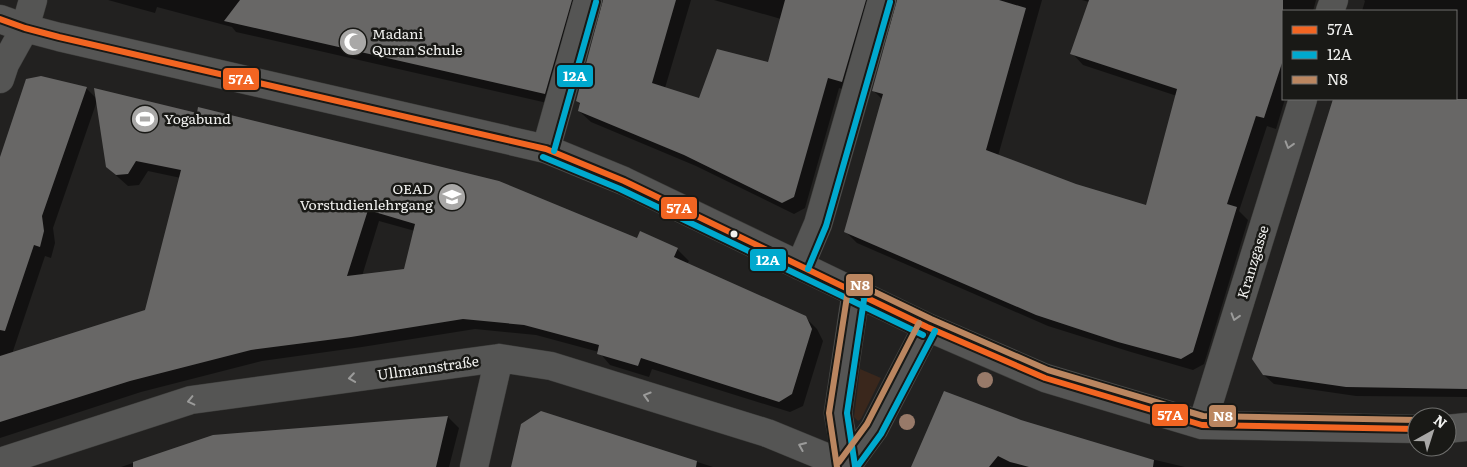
<svg xmlns="http://www.w3.org/2000/svg" width="1467" height="467" font-family="Literata,serif">
<style>
.green{fill:#3a271c}
.shadow{fill:#0007;fill-rule:evenodd}
.building{fill:#686766;fill-rule:evenodd}
.lines{fill:none;stroke-linecap:round;stroke-linejoin:round}
.minor-casing{stroke:#3d3d3b;stroke-width:29}
.minor{stroke:#555554;stroke-width:28}
.bus-1-casing{stroke:#191916;stroke-width:10}
.bus-2-casing{stroke:#191916;stroke-width:10}
.bus-3-casing{stroke:#191916;stroke-width:10}
.bus-1{stroke:#f26522;stroke-width:6}
.bus-2{stroke:#00a9ce;stroke-width:6}
.bus-3{stroke:#bb8660;stroke-width:6}
.tree{fill:#987a69}
.oneway{stroke:#9b9b9a}
.bus-dot{fill:#f1f1ef;stroke:#191916;stroke-width:2}
.labels{text-anchor:middle;stroke-width:5;stroke-linejoin:round;paint-order:stroke}
.poi-label{font-size:14px;fill:#f1f1ef;stroke:#191916;text-anchor:start}
.street-label{font-size:14px;fill:#f1f1ef;stroke:#191916}
.line-badge{stroke:#191916;stroke-width:2}
.badge-label{font-size:14px;text-anchor:middle;font-weight:bold;fill:#fff}
</style>
<rect width="100%" height="100%" fill="#222120"/>
<path class="green" d="M860 369 881 378 861 419 858 421 854 417Z"/>
<path class="shadow" d="M108 0H589L556 105 236 32 232 27 157 7 155 13Z
M604 0H691L665 88 700 100 769 64 781 19 714 0H883L854 93 839 88 805 208 794 214 696 166 591 122 579 111 581 105 577 101Z
M898 0H1042L998 156 1076 185 1147 207 1177 96 1083 65 1072 53 1089 2 1082 0H1316L1313 11H1283V99H1285L1276 129 1267 126 1239 211 1248 220 1204 364 1193 370 1131 352 1048 326 857 243 845 231 883 100 874 91Z
M1364 0H1467V397L1356 396 1274 384 1264 375 1253 359 1335 99H1456V11H1362L1365 1Z
M86 88 96 98 677 249 689 261 687 264 805 317 817 329 823 341 803 406 790 412 652 369 649 377 610 365 599 352 536 335 475 329 362 347 262 361 141 392 0 438V160ZM97 101 107 167 119 178 128 186 139 185 148 171 181 178 146 311 12 354 45 256 51 258 55 243 53 228ZM379 221 415 231 405 270 362 276Z
M541 412 713 467H513Z
M448 417 459 428 449 467H121L213 436Z
M1020 422 1134 455 1185 467H922Z"/>
<path class="building" d="M240 0H572L545 94 224 21Z
M603 0H676L652 83 699 98 717 49 768 62 785 0H866L842 82 828 78 794 197 782 203 684 155 578 111 580 103 576 101Z
M897 0H999L1026 8 986 150 1076 184 1146 205 1177 89 1070 54 1089 0H1283V60L1264 118 1256 116 1227 204 1237 207 1193 352 1181 359 1118 342 1036 315 844 232 883 94 872 91Z
M41 76 87 87 42 216 44 231 40 247 34 245 5 331 0 330V157L26 79Z
M94 88 197 113 198 107 499 181 637 238 640 231 678 248 674 257 806 316 812 329 792 394 779 402 641 358 638 366 597 354 599 345 524 325 463 319 351 337 251 350 130 381 0 422V356L145 310 181 170 136 161 128 174 116 175 106 167ZM368 210 415 224 404 269 347 276Z
M1333 99H1467V389L1346 387 1263 375 1252 359Z
M944 391 1021 420 1154 460 1153 467H1029L1010 462 998 456 989 467H911Z
M541 411 697 461 696 467H511L521 424Z
M448 416 436 467H133V462L213 435Z"/>
<g class="lines">
<defs>
<path id="minor" d="M1330 11 1334 0
M0 19 25 28 59 37 546 149 624 181 927 327 1045 378 1202 425 1417 429
M0 79 5 64 25 28 33 0
M546 149 588 0
M800 266 818 224 882 0
M1202 425 1303 99
M1447 429 1467 427
M0 462 191 400 499 358 551 366 767 433 850 467
M847 465 838 413 856 292
M474 467 499 358
M846 467 874 429 927 327"/>
</defs>
<use href="#minor" class="minor-casing"/>
<use href="#minor" class="minor"/>
<defs>
<path id="bus-1" d="M0 19 25 28 59 37 546 149 624 181 927 327 1045 378 1202 425 1417 429"/>
<path id="bus-2" d="M554 151 596 2
M543 157 620 189 923 335
M808 269 826 226 890 2
M855 466 847 413 865 293
M857 467 881 434 935 331"/>
<path id="bus-3" d="M839 462 867 424 919 323
M837 467 829 413 848 290 851 285 856 283 931 319 1048 370 1203 416 1417 420"/>
</defs>
<use href="#bus-1" class="bus-1-casing"/>
<use href="#bus-2" class="bus-2-casing"/>
<use href="#bus-3" class="bus-3-casing"/>
<use href="#bus-1" class="bus-1"/>
<use href="#bus-2" class="bus-2"/>
<use href="#bus-3" class="bus-3"/>
</g>
<g class="tree">
<circle cx="985" cy="380" r="8"/>
<circle cx="907" cy="422" r="8"/>
</g>
<defs><path id="oneway-chevron" d="M-2-3.5L2.5 0L-2 3.5" fill="none" stroke-width="1.6" stroke-linecap="round" stroke-linejoin="round" transform="scale(1.25)"/></defs>
<g class="oneway">
<use href="#oneway-chevron" transform="translate(1289 145) rotate(107)"/>
<use href="#oneway-chevron" transform="translate(1235 317) rotate(107)"/>
<use href="#oneway-chevron" transform="translate(352 378) rotate(172)"/>
<use href="#oneway-chevron" transform="translate(647 396) rotate(-163)"/>
<use href="#oneway-chevron" transform="translate(191 401) rotate(167)"/>
<use href="#oneway-chevron" transform="translate(802 446) rotate(-157)"/>
</g>
<defs>
<symbol id="mosque-disc" viewBox="-11 -11 22 22"><circle r="9.5" fill="#a9a8a7" stroke="#191916"/><path d="M3.5-4.9A6 6 0 1 0 3.5 4.9A5 5 0 1 1 3.5-4.9Z" fill="#fff"/></symbol>
<symbol id="stadium-disc" viewBox="-11 -11 22 22"><circle r="9.5" fill="#a9a8a7" stroke="#191916"/><path d="M0-5a6.5 5 0 1 0 0 10a6.5 5 0 1 0 0-10ZM-3.5-1.8h7v3.6h-7Z" fill="#fff"/></symbol>
<symbol id="university-disc" viewBox="-11 -11 22 22"><circle r="9.5" fill="#a9a8a7" stroke="#191916"/><path d="M0-5L7-2L0 1L-7-2ZM-4 1L0 2.5L4 1V4Q0 6-4 4Z" fill="#fff"/></symbol>
</defs>
<g fill-rule="evenodd">
<use href="#mosque-disc" x="337" y="26" width="32" height="32"/>
<use href="#stadium-disc" x="129" y="103" width="32" height="32"/>
<use href="#university-disc" x="436" y="181" width="32" height="32"/>
</g>
<circle class="bus-dot" cx="734" cy="234" r="4.5"/>
<g class="labels">
<g class="poi-label">
<text x="372" y="39">Madani<tspan x="372" dy="16">Quran Schule</tspan></text>
<text x="164" y="124">Yogabund</text>
<text x="433" y="194" text-anchor="end">OEAD<tspan x="433" dy="16">Vorstudienlehrgang</tspan></text>
</g>
<g class="street-label">
<text transform="translate(1253 262) rotate(-73)" y="5">Kranzgasse</text>
<text transform="translate(428 368) rotate(-8)" y="5">Ullmannstraße</text>
</g>
</g>
<g class="line-badge">
<rect x="556" y="64" width="38" height="24" rx="5" fill="#00a9ce"/>
<rect x="222" y="67" width="38" height="24" rx="5" fill="#f26522"/>
<rect x="660" y="196" width="38" height="24" rx="5" fill="#f26522"/>
<rect x="749" y="248" width="38" height="24" rx="5" fill="#00a9ce"/>
<rect x="845" y="273" width="29" height="24" rx="5" fill="#bb8660"/>
<rect x="1151" y="403" width="38" height="24" rx="5" fill="#f26522"/>
<rect x="1208" y="404" width="29" height="24" rx="5" fill="#bb8660"/>
</g>
<g class="badge-label">
<text x="575" y="81">12A</text>
<text x="241" y="84">57A</text>
<text x="679" y="213">57A</text>
<text x="768" y="265">12A</text>
<text x="860" y="290">N8</text>
<text x="1170" y="420">57A</text>
<text x="1223" y="421">N8</text>
</g>
<rect x="1282" y="10" width="175" height="90" fill="#191916" stroke="#6f6f6d"/>
<rect x="1292" y="26" width="25" height="8" fill="#f26522" stroke="#6f6f6d"/>
<text x="1327" y="35" font-size="15" fill="#f1f1ef">57A</text>
<rect x="1292" y="51" width="25" height="8" fill="#00a9ce" stroke="#6f6f6d"/>
<text x="1327" y="60" font-size="15" fill="#f1f1ef">12A</text>
<rect x="1292" y="76" width="25" height="8" fill="#bb8660" stroke="#6f6f6d"/>
<text x="1327" y="85" font-size="15" fill="#f1f1ef">N8</text>
<g transform="translate(1432 432) rotate(39)"><circle r="24" fill="#191916" stroke="#6f6f6d"/>
<path d="M0-4L9 19L0 12L-9 19Z" fill="#a9a8a7"/>
<text y="-8" font-size="14" font-weight="bold" text-anchor="middle" fill="#f1f1ef">N</text>
</g>
</svg>
